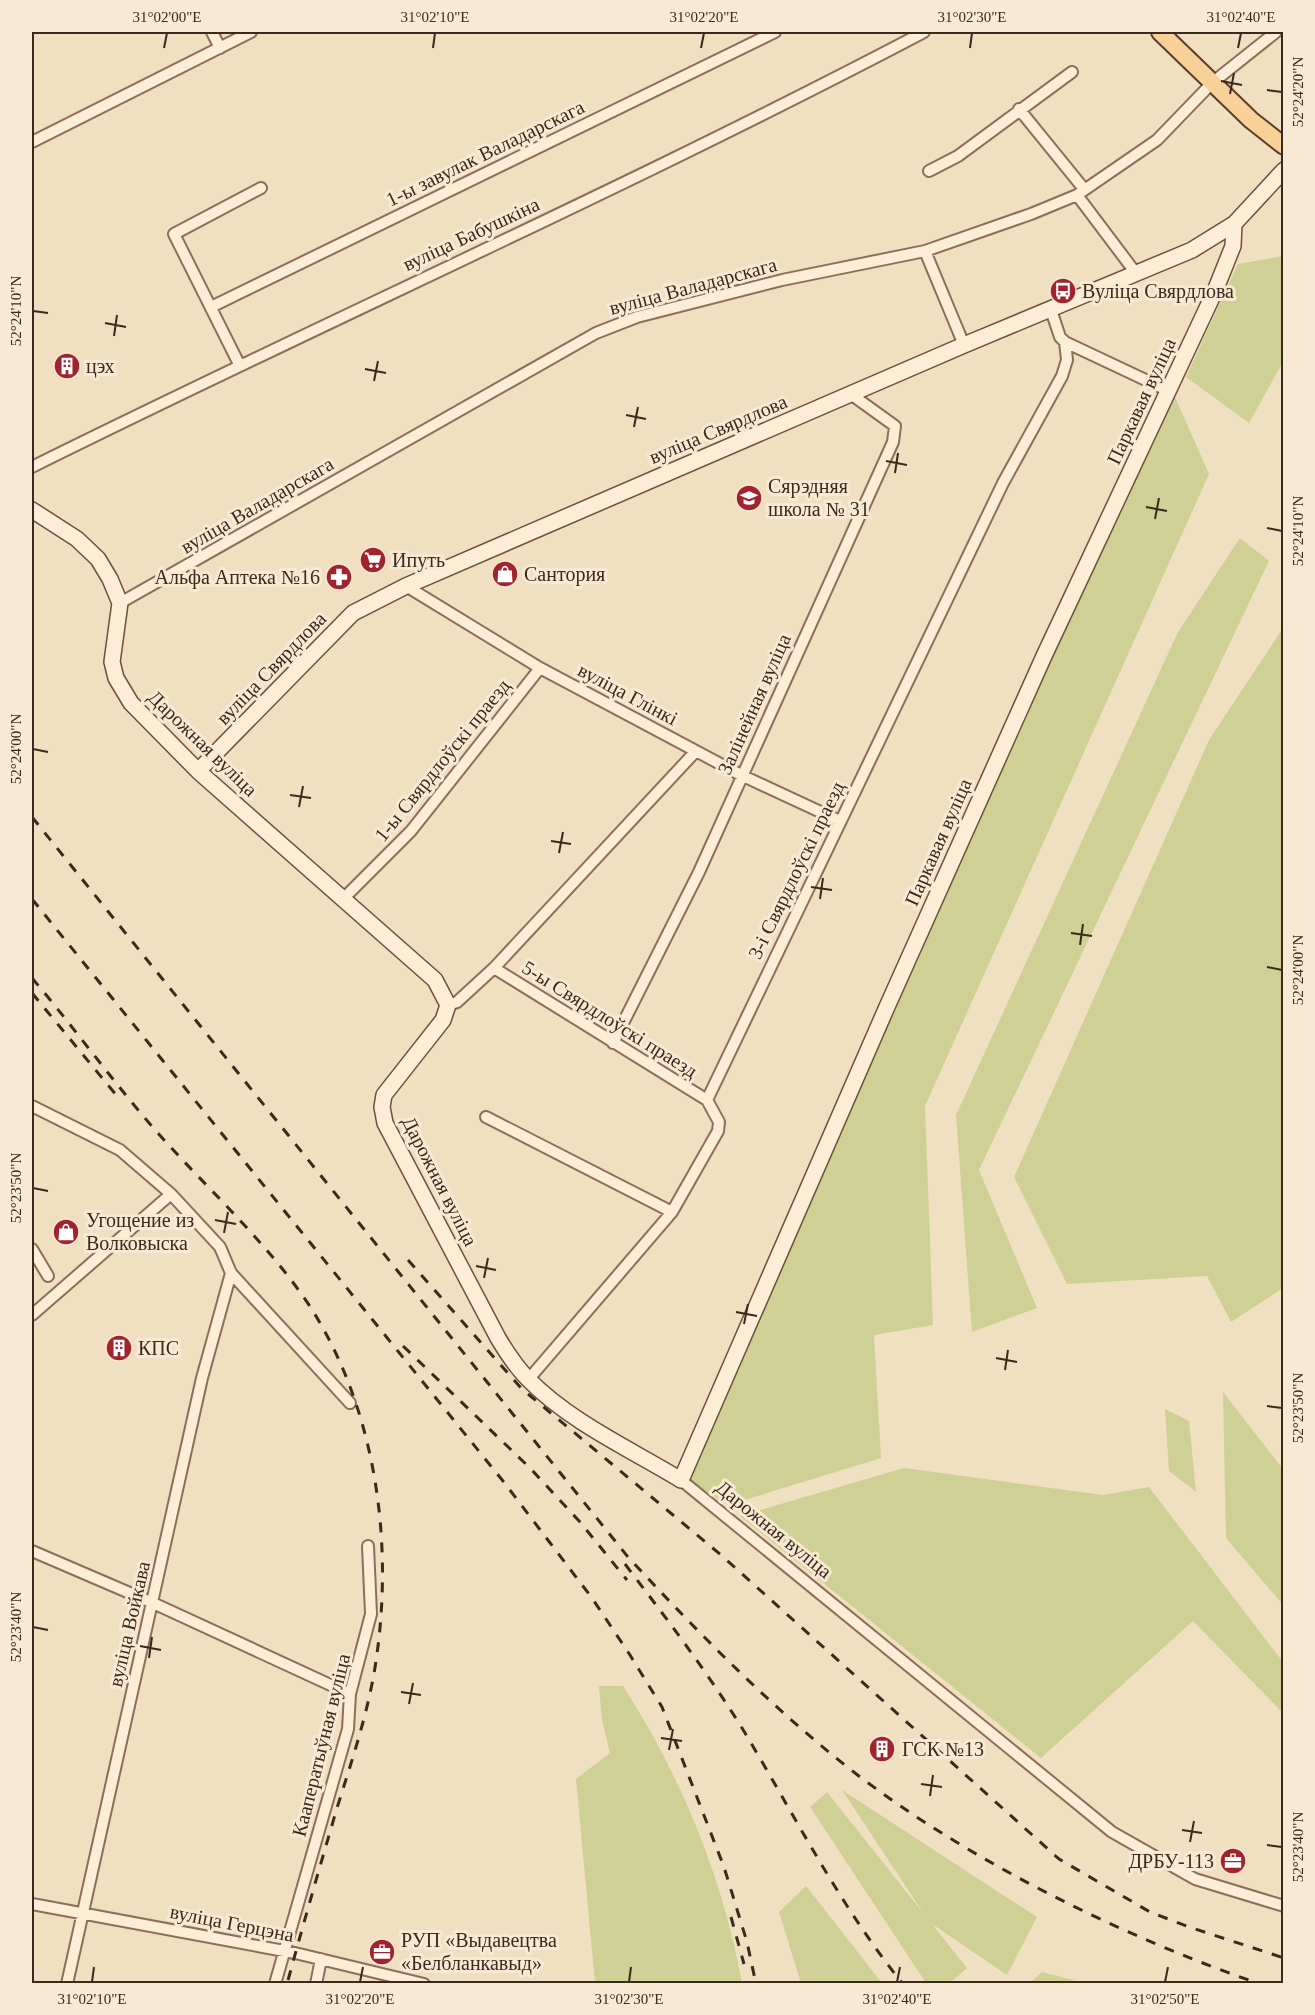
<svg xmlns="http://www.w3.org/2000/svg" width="1315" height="2015" font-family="'Times New Roman',serif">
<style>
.green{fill:#ced095}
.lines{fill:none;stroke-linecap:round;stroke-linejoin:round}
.street-casing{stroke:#8d6f58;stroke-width:14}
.secondary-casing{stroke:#6e503b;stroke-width:18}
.primary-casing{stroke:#5a3e2c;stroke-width:20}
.street{stroke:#fbedd6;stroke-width:10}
.secondary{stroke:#fbedd6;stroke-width:15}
.primary{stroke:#f7d197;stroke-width:16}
.rail{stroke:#3b291d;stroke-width:3;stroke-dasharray:10 10;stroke-linecap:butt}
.ticks{fill:none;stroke:#3b291d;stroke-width:2}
.labels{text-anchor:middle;stroke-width:6;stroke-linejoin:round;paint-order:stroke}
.street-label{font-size:20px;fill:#3b291d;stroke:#f8ead2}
.poi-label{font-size:20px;fill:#3b291d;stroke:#f8ead2;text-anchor:start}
.neatline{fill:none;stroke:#3b291d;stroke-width:2}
.ticks-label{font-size:15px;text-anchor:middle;fill:#3b291d}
</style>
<rect width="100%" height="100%" fill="#f1dfc2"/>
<path class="green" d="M1283 256V362L1249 423 1186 377 1238 264Z
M1175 397 1209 474 925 1106 933 1325 874 1335 881 1458 728 1505 688 1479C846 1116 998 751 1175 397Z
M1240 538 1269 561 979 1170 1037 1308 972 1332 956 1115 1178 632Z
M1283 628V1288L1231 1322 1207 1276 1067 1284 1014 1177 1209 740Z
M1223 1392 1283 1469V1605L1226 1538Z
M1165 1409 1189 1421 1196 1492 1169 1471Z
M904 1468 1103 1495 1149 1487 1283 1662V1713L1193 1621 1041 1758 740 1516Z
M599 1686H623C681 1776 723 1878 742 1983H595L576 1779 610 1753 602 1720Z
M842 1790 1037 1917 1007 1975 932 1924 967 1968 950 1983H926L810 1807 827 1792 924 1914Z
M806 1886 882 1983H801L779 1912Z
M1042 1972 1084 1983H1030Z"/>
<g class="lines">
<defs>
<path id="street" d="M212 32 220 48
M1019 109 1084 189
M32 142 251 32
M929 171 958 156 1072 72
M1077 195 1135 272
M925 251 964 345
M211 307 775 32
M1051 310 1060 337 1065 342 1169 391
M239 364 174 234 261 188
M32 467C328 320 631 186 924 32
M406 586 540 668 741 775 840 821
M120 603 596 333 637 317 782 280 925 251 1031 214 1077 195 1157 140 1212 83 1276 32
M344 898 411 831 540 668
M494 968 707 1100
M448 1005 457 1002 494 968 696 751
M613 1043 699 872 893 442 895 426 852 395
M32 1106 120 1150 171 1194 220 1247 231 1273 350 1403
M486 1117 672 1212
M32 1249 48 1276
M32 1315 171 1194
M528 1380 672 1212 718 1131 719 1122 707 1100 1003 483 1062 376 1067 360 1065 342
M681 1480 1112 1832 1195 1879 1284 1906
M32 1551 153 1603 350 1694
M32 1904 295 1953 424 1984
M67 1984 202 1378 231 1273
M275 1984 348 1729 350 1694 371 1614 368 1546
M316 1984 321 1959"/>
<path id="secondary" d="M32 510 77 539 98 559 110 579 120 603 112 662 116 678 131 703 198 771 435 980 448 1005 443 1020 384 1095 382 1107 385 1123 498 1338C507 1353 516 1367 528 1379 570 1422 630 1449 681 1480L886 1009 1044 656 1215 291 1233 246 1234 224
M198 771 353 613 406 586 964 345 1192 250 1234 224 1284 170"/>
<path id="primary" d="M1160 32 1251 120 1284 146"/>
</defs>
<use href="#street" class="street-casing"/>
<use href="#secondary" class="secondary-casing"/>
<use href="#primary" class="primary-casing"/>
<use href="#street" class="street"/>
<use href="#secondary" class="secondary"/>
<use href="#primary" class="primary"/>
<path class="rail" d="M32 817 628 1557C692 1626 757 1693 830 1753 948 1851 1115 1934 1260 1984
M32 899 503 1481 592 1598 630 1655 662 1707 724 1867 747 1942 756 1984
M32 978C77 1031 118 1089 165 1141 214 1195 271 1247 311 1308 375 1409 393 1537 377 1654 370 1707 353 1757 337 1808 320 1866 303 1925 287 1984
M32 993 117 1096
M408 1260 522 1389 721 1555 1059 1859 1150 1912 1189 1927 1284 1958
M403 1346 530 1468 580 1522 627 1580
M625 1564C666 1618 706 1670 742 1728 794 1814 839 1905 903 1984
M731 1917 744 1964"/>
</g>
<path class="ticks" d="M164 48 167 33M433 48 435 33M701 48 704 33M970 48 972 33M1238 48 1241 33M1221 81 1242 85M1267 90 1282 92M1230 94 1234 73M33 311 48 313M105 323 126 327M114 336 117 315M365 369 386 373M374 381 378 361M626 415 646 419M634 427 638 407M886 461 907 465M895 473 898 453M1146 507 1167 511M1155 519 1159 498M1267 528 1282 531M33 749 48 752M290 795 311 798M299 807 303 786M551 841 571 844M559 853 563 832M811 887 832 890M820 899 823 878M1071 933 1092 936M1080 945 1083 924M1267 967 1282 970M33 1188 48 1191M215 1220 236 1224M224 1233 228 1212M476 1266 496 1270M484 1278 488 1258M736 1312 757 1316M744 1324 748 1304M996 1358 1017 1362M1005 1370 1008 1350M1267 1406 1282 1408M33 1627 48 1630M140 1646 161 1650M149 1658 152 1637M401 1692 421 1695M409 1704 413 1683M661 1738 682 1741M669 1750 673 1729M921 1784 942 1787M930 1796 933 1775M1182 1830 1202 1833M1190 1842 1194 1821M1267 1845 1282 1847M92 1982 94 1967M360 1982 363 1967M629 1982 631 1967M897 1982 900 1967M1165 1982 1168 1967"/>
<defs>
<symbol id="bus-disc" viewBox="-11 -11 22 22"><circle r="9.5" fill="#a0232e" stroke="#f8ead2"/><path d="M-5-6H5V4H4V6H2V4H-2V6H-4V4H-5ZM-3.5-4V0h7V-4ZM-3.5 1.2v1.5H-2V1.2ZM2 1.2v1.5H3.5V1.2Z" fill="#fff"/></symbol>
<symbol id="building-disc" viewBox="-11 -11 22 22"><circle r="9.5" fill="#a0232e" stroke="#f8ead2"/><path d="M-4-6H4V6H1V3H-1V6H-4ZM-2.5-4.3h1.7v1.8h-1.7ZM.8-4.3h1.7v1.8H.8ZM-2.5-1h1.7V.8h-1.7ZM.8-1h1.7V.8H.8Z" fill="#fff"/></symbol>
<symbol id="school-disc" viewBox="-11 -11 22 22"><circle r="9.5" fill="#a0232e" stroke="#f8ead2"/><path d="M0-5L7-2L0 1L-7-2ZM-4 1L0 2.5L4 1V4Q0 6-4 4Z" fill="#fff"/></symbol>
<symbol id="supermarket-disc" viewBox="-11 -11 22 22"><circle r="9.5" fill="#a0232e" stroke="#f8ead2"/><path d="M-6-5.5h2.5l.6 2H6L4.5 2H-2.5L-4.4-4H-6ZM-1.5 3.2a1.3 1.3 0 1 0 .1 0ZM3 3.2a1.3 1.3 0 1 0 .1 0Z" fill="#fff"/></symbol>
<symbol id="shop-disc" viewBox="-11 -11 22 22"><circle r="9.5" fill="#a0232e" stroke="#f8ead2"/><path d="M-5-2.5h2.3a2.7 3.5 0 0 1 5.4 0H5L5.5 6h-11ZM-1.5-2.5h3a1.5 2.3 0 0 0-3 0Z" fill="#fff"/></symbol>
<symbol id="pharmacy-disc" viewBox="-11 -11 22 22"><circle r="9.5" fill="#a0232e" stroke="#f8ead2"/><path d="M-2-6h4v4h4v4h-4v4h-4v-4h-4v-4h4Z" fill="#fff"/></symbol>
<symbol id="office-disc" viewBox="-11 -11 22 22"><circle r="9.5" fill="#a0232e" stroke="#f8ead2"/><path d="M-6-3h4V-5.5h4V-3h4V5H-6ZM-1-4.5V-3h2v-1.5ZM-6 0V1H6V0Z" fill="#fff"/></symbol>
</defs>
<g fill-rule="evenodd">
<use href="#bus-disc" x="1048" y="276" width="30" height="30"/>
<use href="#building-disc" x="52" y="351" width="30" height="30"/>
<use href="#school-disc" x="734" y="483" width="30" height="30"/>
<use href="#supermarket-disc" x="358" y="545" width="30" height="30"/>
<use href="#shop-disc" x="490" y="559" width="30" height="30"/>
<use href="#pharmacy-disc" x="324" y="562" width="30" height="30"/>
<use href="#shop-disc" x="51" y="1217" width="30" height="30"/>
<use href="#building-disc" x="104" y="1333" width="30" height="30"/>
<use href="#building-disc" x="867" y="1734" width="30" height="30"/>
<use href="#office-disc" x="1218" y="1846" width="30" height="30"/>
<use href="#office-disc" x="367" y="1937" width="30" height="30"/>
</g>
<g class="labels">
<g class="street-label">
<text transform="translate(485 153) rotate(-26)" y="7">1-ы завулак Валадарскага</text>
<text transform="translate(471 234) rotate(-25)" y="7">вуліца Бабушкіна</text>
<text transform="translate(693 286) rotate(-15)" y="7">вуліца Валадарскага</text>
<text transform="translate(1141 401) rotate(-65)" y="7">Паркавая вуліца</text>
<text transform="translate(718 429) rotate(-23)" y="7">вуліца Свярдлова</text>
<text transform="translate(257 505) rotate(-30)" y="7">вуліца Валадарскага</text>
<text transform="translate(271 668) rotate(-46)" y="7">вуліца Свярдлова</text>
<text transform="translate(628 694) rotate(28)" y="7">вуліца Глінкі</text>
<text transform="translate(754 704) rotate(-66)" y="7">Залінейная вуліца</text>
<text transform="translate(203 743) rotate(44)" y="7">Дарожная вуліца</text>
<text transform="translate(442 760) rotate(-51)" y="7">1-ы Свярдлоўскі праезд</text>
<text transform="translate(938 842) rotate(-66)" y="7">Паркавая вуліца</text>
<text transform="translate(796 870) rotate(-64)" y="7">3-і Свярдлоўскі праезд</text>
<text transform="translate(610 1019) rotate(32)" y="7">5-ы Свярдлоўскі праезд</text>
<text transform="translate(440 1181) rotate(63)" y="7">Дарожная вуліца</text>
<text transform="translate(774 1529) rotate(39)" y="7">Дарожная вуліца</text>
<text transform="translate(129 1624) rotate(-77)" y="7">вуліца Войкава</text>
<text transform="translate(321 1745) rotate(-76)" y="7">Кааператыўная вуліца</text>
<text transform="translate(232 1923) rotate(11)" y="7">вуліца Герцэна</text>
</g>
<g class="poi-label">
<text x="1082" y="298">Вуліца Свярдлова</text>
<text x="86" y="373">цэх</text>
<text x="768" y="493">Сярэдняя<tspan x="768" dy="23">школа № 31</tspan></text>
<text x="392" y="567">Ипуть</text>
<text x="524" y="581">Сантория</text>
<text x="320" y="584" text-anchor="end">Альфа Аптека №16</text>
<text x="86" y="1227">Угощение из<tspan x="86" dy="23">Волковыска</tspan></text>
<text x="138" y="1355">КПС</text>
<text x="902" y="1756">ГСК №13</text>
<text x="1214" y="1868" text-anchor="end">ДРБУ-113</text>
<text x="401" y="1947">РУП «Выдавецтва<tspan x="401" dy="23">«Белбланкавыд»</tspan></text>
</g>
</g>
<rect width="1315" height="2015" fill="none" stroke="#f8ead2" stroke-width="66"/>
<rect x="33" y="33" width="1249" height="1949" class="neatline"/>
<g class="ticks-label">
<text x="167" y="22">31°02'00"E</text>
<text x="435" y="22">31°02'10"E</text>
<text x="704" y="22">31°02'20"E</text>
<text x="972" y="22">31°02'30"E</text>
<text x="1241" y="22">31°02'40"E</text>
<text transform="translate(1298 92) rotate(-90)" y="5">52°24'20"N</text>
<text transform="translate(16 311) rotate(-90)" y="5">52°24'10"N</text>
<text transform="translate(1298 531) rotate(-90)" y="5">52°24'10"N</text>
<text transform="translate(16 749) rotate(-90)" y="5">52°24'00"N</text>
<text transform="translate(1298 970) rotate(-90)" y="5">52°24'00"N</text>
<text transform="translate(16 1188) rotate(-90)" y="5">52°23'50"N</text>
<text transform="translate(1298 1408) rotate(-90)" y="5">52°23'50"N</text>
<text transform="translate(16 1627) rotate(-90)" y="5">52°23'40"N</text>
<text transform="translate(1298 1847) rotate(-90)" y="5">52°23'40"N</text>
<text x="92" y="2004">31°02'10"E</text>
<text x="360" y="2004">31°02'20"E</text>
<text x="629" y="2004">31°02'30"E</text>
<text x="897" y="2004">31°02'40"E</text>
<text x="1165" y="2004">31°02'50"E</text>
</g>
</svg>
